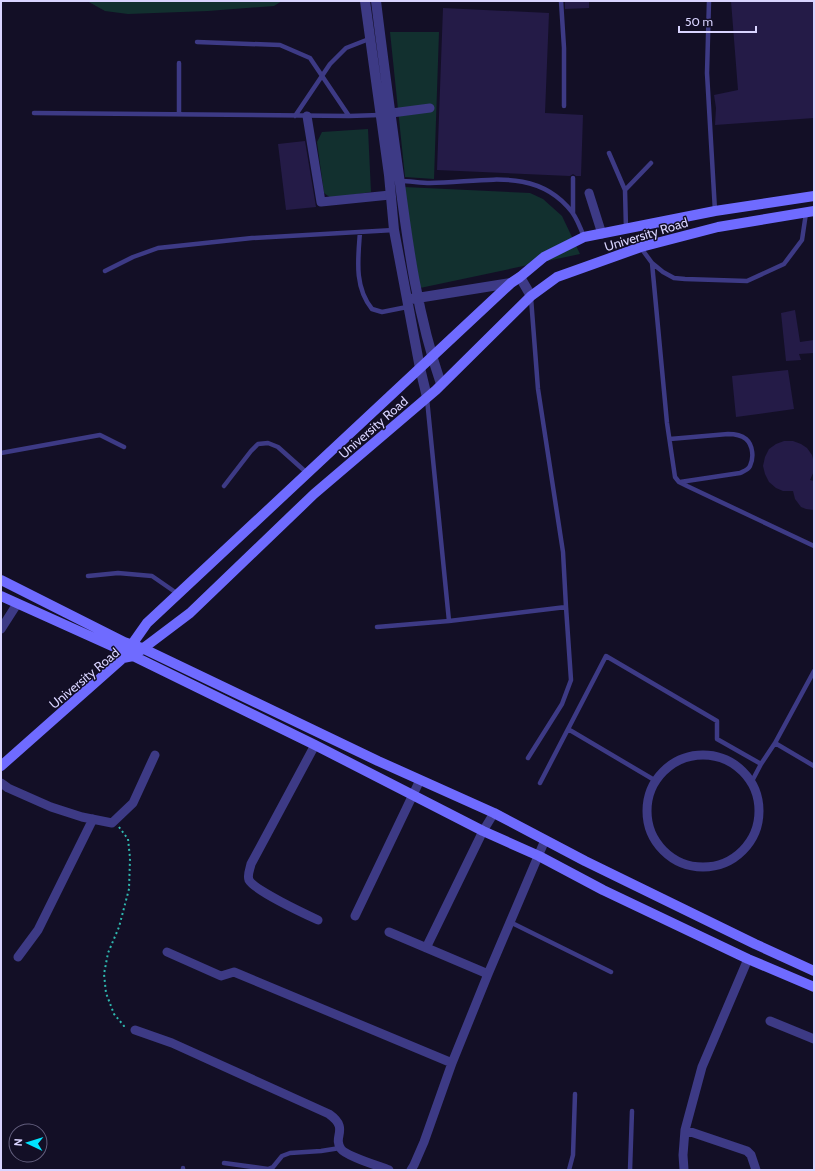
<svg xmlns="http://www.w3.org/2000/svg" width="815" height="1171" font-family="Cabin,sans-serif">
<style>
.green{fill:#12302f}
.building{fill:#241b47}
.lines{fill:none;stroke-linecap:round;stroke-linejoin:round}
.path{stroke:#2fb8b0;stroke-width:2;stroke-dasharray:2 3;stroke-linecap:butt}
.service{stroke:#3d3a85;stroke-width:4.5}
.minor{stroke:#3d3a85;stroke-width:9}
.tertiary{stroke:#3d3a85;stroke-width:10}
.secondary{stroke:#6f6bff;stroke-width:10}
.labels{text-anchor:middle;stroke-width:3;stroke-linejoin:round;paint-order:stroke}
.street-label{font-size:13px;fill:#d9d4ff;stroke:#130f26}
</style>
<rect width="100%" height="100%" fill="#130f26"/>
<path class="green" d="M87 1H282L274 6 208 11 128 14 105 11Z
M390 32H439L434 179 405 177Z
M368 129 371 192 331 198 324 193 317 142 322 132Z
M404 187 530 193 543 199 562 216 580 254 420 288Z"/>
<path class="building" d="M565 1H589V8L565 9Z
M731 1H814V118L715 125 716 108 714 95 738 90Z
M443 8 549 13 545 113 583 115 581 176H576L573 174 570 176 437 170Z
M305 141 316 207 286 210 278 144Z
M795 310 800 342 814 340V353L799 354 801 360 786 361 781 313Z
M788 370 794 409 736 417 732 376Z
M784 441H793L801 444 807 448 812 455 814 463V471L810 480 814 481V510L806 509 801 507 795 499 793 491H783L776 488 769 482 765 474 763 466 765 457 769 449 776 444Z"/>
<g class="lines">
<path class="path" d="M119 827 128 839 130 858 129 889 119 927 108 953 104 974 106 993 114 1014 124 1026H127"/>
<path class="service" d="M561 1 564 48V106
M709 1 707 73 715 211
M197 42 280 45 310 58 349 116
M179 63V114
M34 113 349 116 380 115
M295 116 330 64 346 48 369 39
M609 153 625 190 626 229
M400 181C410 181 420 183 430 183 481 183 536 165 572 212 577 219 581 229 584 237
M625 190 651 163
M573 213V178
M360 232C358 259 354 287 372 309L382 312 407 307
M641 248 652 263 663 272 674 278 685 279 747 281 784 264 802 240 806 213
M652 263 667 423 675 477 679 482 687 486 814 546
M105 271 133 257 158 248 252 238 394 230
M531 298 538 389 563 552 566 607
M427 399 449 621
M670 439 728 434C735 434 741 435 746 439 753 445 754 458 750 466 748 470 744 471 740 473L680 482
M1 453 100 435 124 447
M224 486 251 451 258 444 268 443 278 447 307 473
M88 576 118 573 152 576 178 594
M377 627 449 621 566 607 571 680 562 704 528 758
M568 729 656 781
M775 743 814 671
M540 783 606 656 717 721V739L761 764
M751 783 761 764 775 743 814 766
M510 922 611 972
M224 1163 268 1169 273 1167 282 1156 290 1153 321 1151 340 1148
M183 1170V1168
M569 1170 573 1155 575 1094
M630 1170 632 1111"/>
<path class="minor" d="M384 114 430 108
M307 116 321 202 390 195
M589 193 602 234
M1 629 17 604
M315 745 251 864C250 869 247 875 249 880 254 890 305 914 318 920
M647 811a56 56 0 1 1 112 0a56 56 0 1 1-112 0Z
M1 783 8 788 51 807 82 817 112 823 133 803 155 755
M355 916 420 780
M389 932 488 974
M426 948 483 831 494 813
M167 952 221 976 234 972 452 1063
M18 957 38 930 93 819
M770 1021 814 1039
M135 1030 172 1043 329 1114C350 1129 332 1136 341 1149 346 1156 379 1166 389 1170
M685 1130 747 1151 751 1155 756 1170
M411 1170 414 1165 424 1142 452 1063 488 974 545 840
M684 1170 683 1155 685 1130 702 1067 748 959"/>
<path class="tertiary" d="M365 1 389 175 394 230 420 368 427 397
M376 1C383 59 391 118 399 176 408 247 418 317 441 384
M520 277 531 296
M411 299 511 283"/>
<path class="secondary" d="M1 580 124 642 142 648 378 761 494 813 585 861 755 944 814 971
M1 596 123 651 315 745 483 831 539 856 603 890 748 959 814 987
M128 650 147 623 511 283 520 277 544 257 584 237 715 211 814 196
M1 766 123 658 133 656 190 613 314 494 436 390 531 296 557 277 641 247 718 227 814 211"/>
</g>
<g class="labels">
<g class="street-label">
<text transform="translate(646 234) rotate(-17)" y="5">University Road</text>
<text transform="translate(373 427) rotate(-41)" y="5">University Road</text>
<text transform="translate(84 678) rotate(-40)" y="5">University Road</text>
</g>
</g>
<rect width="815" height="1171" fill="none" stroke="#d9d4ff" stroke-width="4"/>
<g transform="translate(28 1143) rotate(274)"><circle r="19" fill="#130f26" stroke="#625e7d"/>
<path d="M0-3L7 15L0 10L-7 15Z" fill="#00e5ff"/>
<text y="-6" font-size="11" font-weight="bold" text-anchor="middle" fill="#d9d4ff">N</text>
</g>
<path d="M679 26v6h77v-6" fill="none" stroke="#d9d4ff" stroke-width="2"/>
<text x="685" y="26" font-size="12" fill="#d9d4ff" stroke="#130f26" stroke-width="3" paint-order="stroke">50 m</text>
</svg>
